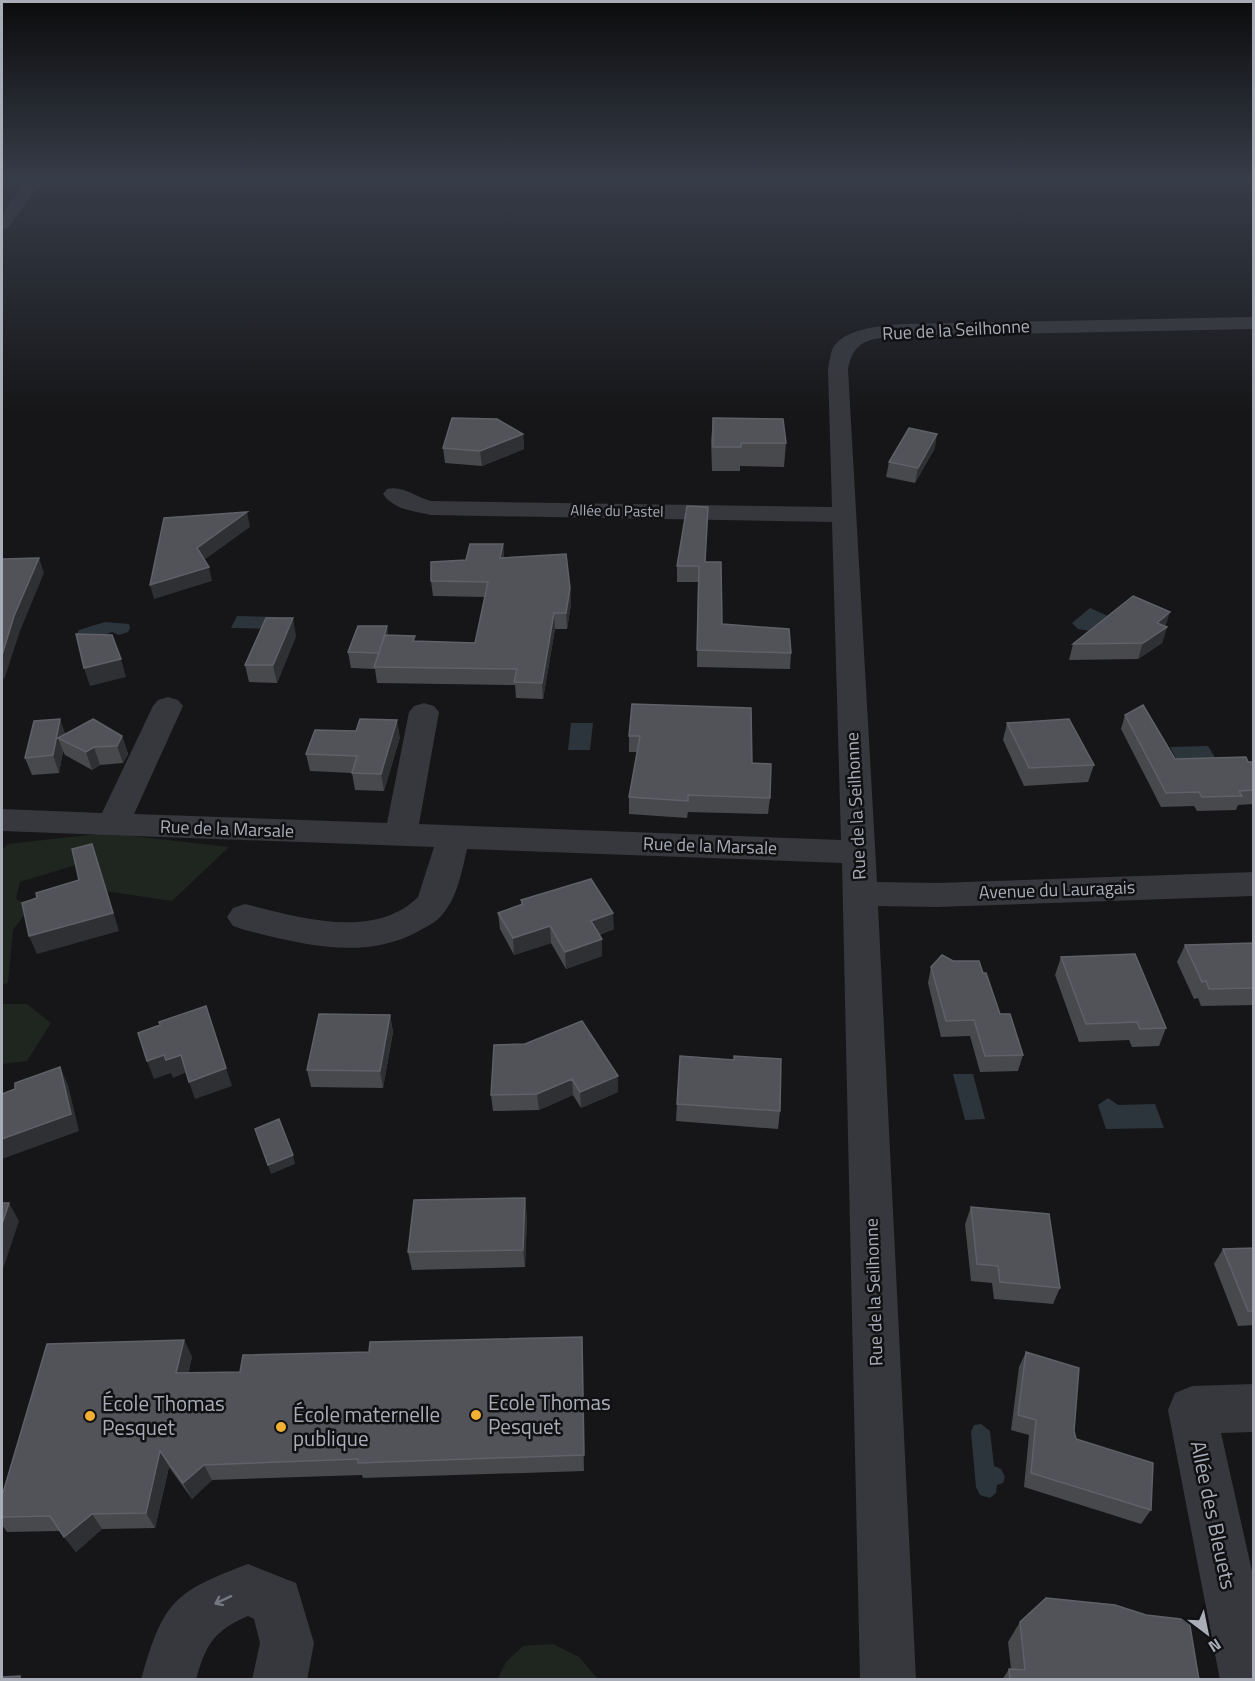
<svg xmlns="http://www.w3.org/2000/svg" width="1255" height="1681" font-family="'Titillium Web',sans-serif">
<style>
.green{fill:#1e261f}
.water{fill:#2c353c}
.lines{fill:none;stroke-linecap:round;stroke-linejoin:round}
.minor{fill:#37383d;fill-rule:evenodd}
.wall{fill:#47494d}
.shaded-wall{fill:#2f3033}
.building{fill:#525359;stroke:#5f6168;stroke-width:1.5}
.oneway{stroke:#757881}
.poi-dot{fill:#f2b134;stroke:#111113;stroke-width:2}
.labels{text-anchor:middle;stroke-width:5;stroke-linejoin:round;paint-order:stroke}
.far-street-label{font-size:15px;fill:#a8adb8;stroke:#111113}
.street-label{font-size:18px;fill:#a8adb8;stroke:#111113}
.near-poi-label{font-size:21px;fill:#a8adb8;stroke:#111113;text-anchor:start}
.near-street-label{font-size:21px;fill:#a8adb8;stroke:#111113}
</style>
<rect width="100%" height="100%" fill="#161618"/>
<path class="green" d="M106 833 229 847 172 901 85 888 79 864 20 882 16 899 31 906 13 930 8 983 2 985V850L8 844Z
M2 1004H27L51 1023 27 1061 2 1064Z
M553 1644 579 1657 598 1679H481L498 1678 506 1662 523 1646Z"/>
<path class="water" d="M1090 608 1108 616 1090 631 1078 629 1072 623Z
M237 616 279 617 274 629 231 628Z
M105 622 129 624 130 628 128 632 119 635 112 632 101 636H76L79 630Z
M571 723H593L590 750H568Z
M1208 746 1216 759 1177 760 1170 747Z
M953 1074H973L985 1119 965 1120Z
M1108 1098 1118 1105 1155 1104 1164 1128 1106 1129 1098 1105Z
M981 1424 990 1431 994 1466 1001 1469 1005 1477 1003 1483 997 1485 996 1493 990 1498 980 1495 976 1487 971 1432 974 1425Z"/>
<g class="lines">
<path class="minor" d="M34 180H53L32 194 8 228 2 229C2 207 15 191 34 180Z
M1254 317V329L900 336C871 339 854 338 848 369L877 882 937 883 1254 872V896L937 907 878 906 916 1680H860L842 863 467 849C462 871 457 900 440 917 434 924 425 927 417 932 363 961 301 944 245 930L233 926 227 917 233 908 245 904C297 917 374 941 418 897L434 847 2 831V809L102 813 153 706 158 700 168 697 178 700 183 706 134 814 387 823 409 712 414 706 424 703 434 706 439 712 419 824 841 840 832 522 431 515C414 511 394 510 383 494L387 489C403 485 415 497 431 501L832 507 828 369C829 363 830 356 832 350 841 329 880 326 900 324Z
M1254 1384V1432L1221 1433 1254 1580V1680H1220L1168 1410 1175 1393 1192 1386Z
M248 1564 296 1583 314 1643 307 1680H252L260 1643 254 1619 248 1616C214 1630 205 1646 196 1680H141C163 1602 173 1592 248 1564Z"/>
</g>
<path class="wall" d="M713 418 786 443 784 467 740 466V471H712L711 441Z
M523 434 524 449 482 466 445 463 443 448Z
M935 448 915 483 886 477 889 462Z
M503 544 504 558 570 588 571 604 567 629H555L543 699 516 698 515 685 377 683 375 669 351 668 348 652 387 626 388 636 415 641 475 643 485 597 433 596 431 581 466 560Z
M706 562 722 624 791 653 790 669 697 667 698 582H677V566Z
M1165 626 1167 627 1162 643 1138 659 1069 660 1073 644Z
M296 636 277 683 249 682 245 665Z
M632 704 752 763 770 798 768 814 688 812 687 818 629 814V797L637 752H629V736Z
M1125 715 1175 759 1254 762V804L1238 805 1236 810 1197 811 1194 806 1161 807 1121 729Z
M1007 723 1094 765 1088 782 1024 786 1003 740Z
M65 734 122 736 128 754 123 763 100 765 92 770 65 755 63 751 59 773 32 775 25 758Z
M400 737 384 791 355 790 352 773 310 771 306 754Z
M521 900 614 929 599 935 602 939V956L566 969 551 943 514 955 500 929 498 913 521 905Z
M1254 943V1005L1201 1006 1198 998 1194 999 1177 962 1185 945Z
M1061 957 1166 1028 1159 1046 1132 1047 1129 1040 1079 1042 1055 975Z
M953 961 983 973 1000 1014 1023 1055 1018 1071 980 1072 970 1036 941 1037 928 983 931 967Z
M390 1015 393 1032 383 1088 311 1087 307 1070Z
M494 1045 618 1076V1092L581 1108 573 1095 539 1110 493 1111 491 1095Z
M677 1104 780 1111 778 1129 676 1121Z
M971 1207 1060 1288 1053 1304 994 1299 992 1283 971 1281 965 1224Z
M527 1216 525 1267 412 1270 408 1252Z
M1254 1248V1325L1238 1326 1214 1264 1223 1249Z
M184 1340 192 1357 188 1373 240 1372 582 1354 584 1471 363 1478 362 1475 212 1480 192 1499 169 1467 155 1528 102 1529 76 1552 60 1531 7 1532 2 1525V1496Z
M1026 1352 1074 1431 1076 1439 1151 1510 1141 1524 1024 1487 1029 1435 1011 1430 1019 1367Z
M1020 1622 1199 1680H1002L1009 1669H1011L1008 1642Z"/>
<path class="shaded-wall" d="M523 434 524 449 482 466 480 451Z
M937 434 935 448 915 483 918 468Z
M247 512 250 527 200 563 197 548Z
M503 544 504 560 500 558Z
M39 558 44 573 20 631 4 680 2 673V655L14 616Z
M209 567 212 581 154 599 150 585Z
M570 588 571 604 567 629 566 613Z
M1170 612 1165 628 1167 627 1162 643 1138 659 1143 643 1157 623Z
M554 613 555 629 543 699 542 683Z
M293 618 296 636 277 683 273 665Z
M387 626 389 642 381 669 379 653Z
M121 659 126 677 90 686 84 668Z
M60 719 66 736 58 738 63 751 59 773 53 755Z
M397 720 400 737 384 791 381 774Z
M122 736 128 754 123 763 117 746Z
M94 747 100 765 92 770 86 752Z
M92 844 98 861 119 931 37 954 29 936 113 913Z
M613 913 614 929 591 937V921Z
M550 926 551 943 514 955 513 938Z
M602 939V956L566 969 565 952Z
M206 1006 232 1086 195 1099 189 1082Z
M390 1015 393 1032 383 1088 380 1071Z
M164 1055H181L187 1072 173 1078 171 1073 154 1079 147 1061Z
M60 1067 68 1085 79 1131 2 1159V1139Z
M618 1076V1092L581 1108 580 1092Z
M572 1079 573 1095 539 1110 537 1094Z
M293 1155 295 1164 271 1174 268 1165Z
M525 1198 527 1216 525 1267 523 1250Z
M9 1203 19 1221 2 1272V1224Z
M582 1337V1354L584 1471V1455Z
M184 1340 192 1357 185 1390 176 1373Z
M160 1451 169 1467 155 1528 146 1513Z
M204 1465 212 1480 192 1499 183 1483Z
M92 1514 102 1529 76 1552 64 1537Z"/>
<path class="building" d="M452 418 497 419 523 434 480 451 443 448Z
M713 418 783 419 786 443H741V447H713Z
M909 428 937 434 918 468 889 462Z
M687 506 708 507 705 562H721L722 624 789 629 791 653 697 650 699 566H677Z
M247 512 197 548 209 567 150 585 164 518Z
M470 544H503L500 558 566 554 570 588 566 613H554L542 683 514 682 517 669 374 667 385 635 415 636 413 641 475 643 488 582 431 581V562L466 560Z
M39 558 14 616 2 655V562L3 559Z
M1133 596 1170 612 1157 623 1167 627 1143 643 1073 644Z
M266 618H293L273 665H245Z
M358 626H387L379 653 348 652Z
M76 634 112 635 121 659 84 668Z
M632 704 751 708 752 763 771 764 770 798 688 795V801L629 797 640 736H629Z
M1143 705 1175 759 1246 757 1248 762H1254V790L1239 791 1242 796 1202 797 1199 792 1166 793 1125 715Z
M60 719 53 755 25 758 34 721Z
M93 719 122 736 117 746 94 747 86 752 58 738Z
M360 719 397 720 381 774 352 773 357 756 306 754 315 730 356 731Z
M1069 719 1094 765 1029 768 1007 723Z
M92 844 113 913 29 936 22 903 37 898 36 893 79 880 72 849Z
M591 879 613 913 591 921 602 939 565 952 550 926 513 938 498 913 523 904 521 900Z
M1254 943V988L1209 989 1206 981 1202 982 1185 945Z
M1135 954 1166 1028 1140 1029 1137 1022 1086 1024 1061 957Z
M942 955 953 961H979L983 973H986L1000 1014H1010L1023 1055 985 1056 974 1020 946 1021 931 967Z
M206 1006 226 1068 189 1082 181 1055 166 1060 164 1055 147 1061 138 1033 160 1025 159 1022Z
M319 1014 390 1015 380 1071 307 1070Z
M582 1021 618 1076 580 1092 572 1079 537 1094 491 1095 494 1045 525 1044Z
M680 1056 734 1060V1056L781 1059 780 1111 677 1104Z
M60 1067 71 1114 2 1139V1094L15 1089V1083Z
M279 1119 293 1155 268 1165 255 1129Z
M525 1198 523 1250 408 1252 414 1200Z
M2 1203H9L2 1224Z
M971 1207 1049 1214 1060 1288 1000 1282 998 1266 977 1264Z
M1254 1248V1311H1248L1223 1249Z
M582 1337 584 1455 358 1463V1459L204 1465 183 1483 160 1451 146 1513 92 1514 64 1537 50 1516 2 1517V1496L47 1344 184 1340 176 1373 240 1372 243 1355 369 1352 370 1342Z
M1026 1352 1079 1368 1074 1431 1076 1439 1153 1463 1151 1510 1031 1473 1036 1420 1018 1415Z
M1046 1598 1115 1605 1146 1615 1189 1620 1199 1680H1010L1009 1669 1025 1670 1020 1622Z
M20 1676V1680H2V1677Z"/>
<defs><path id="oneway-shaft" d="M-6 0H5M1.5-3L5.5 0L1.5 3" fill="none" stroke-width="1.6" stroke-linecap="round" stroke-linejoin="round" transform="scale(1.5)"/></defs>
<use class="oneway" href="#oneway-shaft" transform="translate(223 1600) rotate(155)"/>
<linearGradient id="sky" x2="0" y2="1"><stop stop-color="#0c0c0d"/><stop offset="0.43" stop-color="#363c48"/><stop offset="1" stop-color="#363c48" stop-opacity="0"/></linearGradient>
<rect width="1255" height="415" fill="url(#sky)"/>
<g class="poi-dot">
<circle cx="476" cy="1415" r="6"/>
<circle cx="90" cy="1416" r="6"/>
<circle cx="281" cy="1427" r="6"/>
</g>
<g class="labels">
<g class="far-street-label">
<text transform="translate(617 511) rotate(1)" y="5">Allée du Pastel</text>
</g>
<g class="street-label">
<text transform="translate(956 330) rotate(-3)" y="6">Rue de la Seilhonne</text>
<text transform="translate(856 806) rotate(-93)" y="6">Rue de la Seilhonne</text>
<text transform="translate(227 829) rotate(2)" y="6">Rue de la Marsale</text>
<text transform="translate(710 846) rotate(2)" y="6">Rue de la Marsale</text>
<text transform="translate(1057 890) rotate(-2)" y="6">Avenue du Lauragais</text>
<text transform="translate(874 1292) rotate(-92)" y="6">Rue de la Seilhonne</text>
</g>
<g class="near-poi-label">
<text x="488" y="1410">Ecole Thomas<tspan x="488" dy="24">Pesquet</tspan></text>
<text x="102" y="1411">École Thomas<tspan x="102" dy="24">Pesquet</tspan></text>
<text x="293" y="1422">École maternelle<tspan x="293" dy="24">publique</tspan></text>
</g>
<g class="near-street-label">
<text transform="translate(1213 1515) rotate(78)" y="7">Allée des Bleuets</text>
</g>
</g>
<rect width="1255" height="1681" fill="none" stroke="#a8adb8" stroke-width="6"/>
<g transform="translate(1207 1633) rotate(148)" stroke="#111113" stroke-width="4.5" paint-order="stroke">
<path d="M0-4.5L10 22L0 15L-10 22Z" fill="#a8adb8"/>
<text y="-9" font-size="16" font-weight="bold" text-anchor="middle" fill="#a8adb8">N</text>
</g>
</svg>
